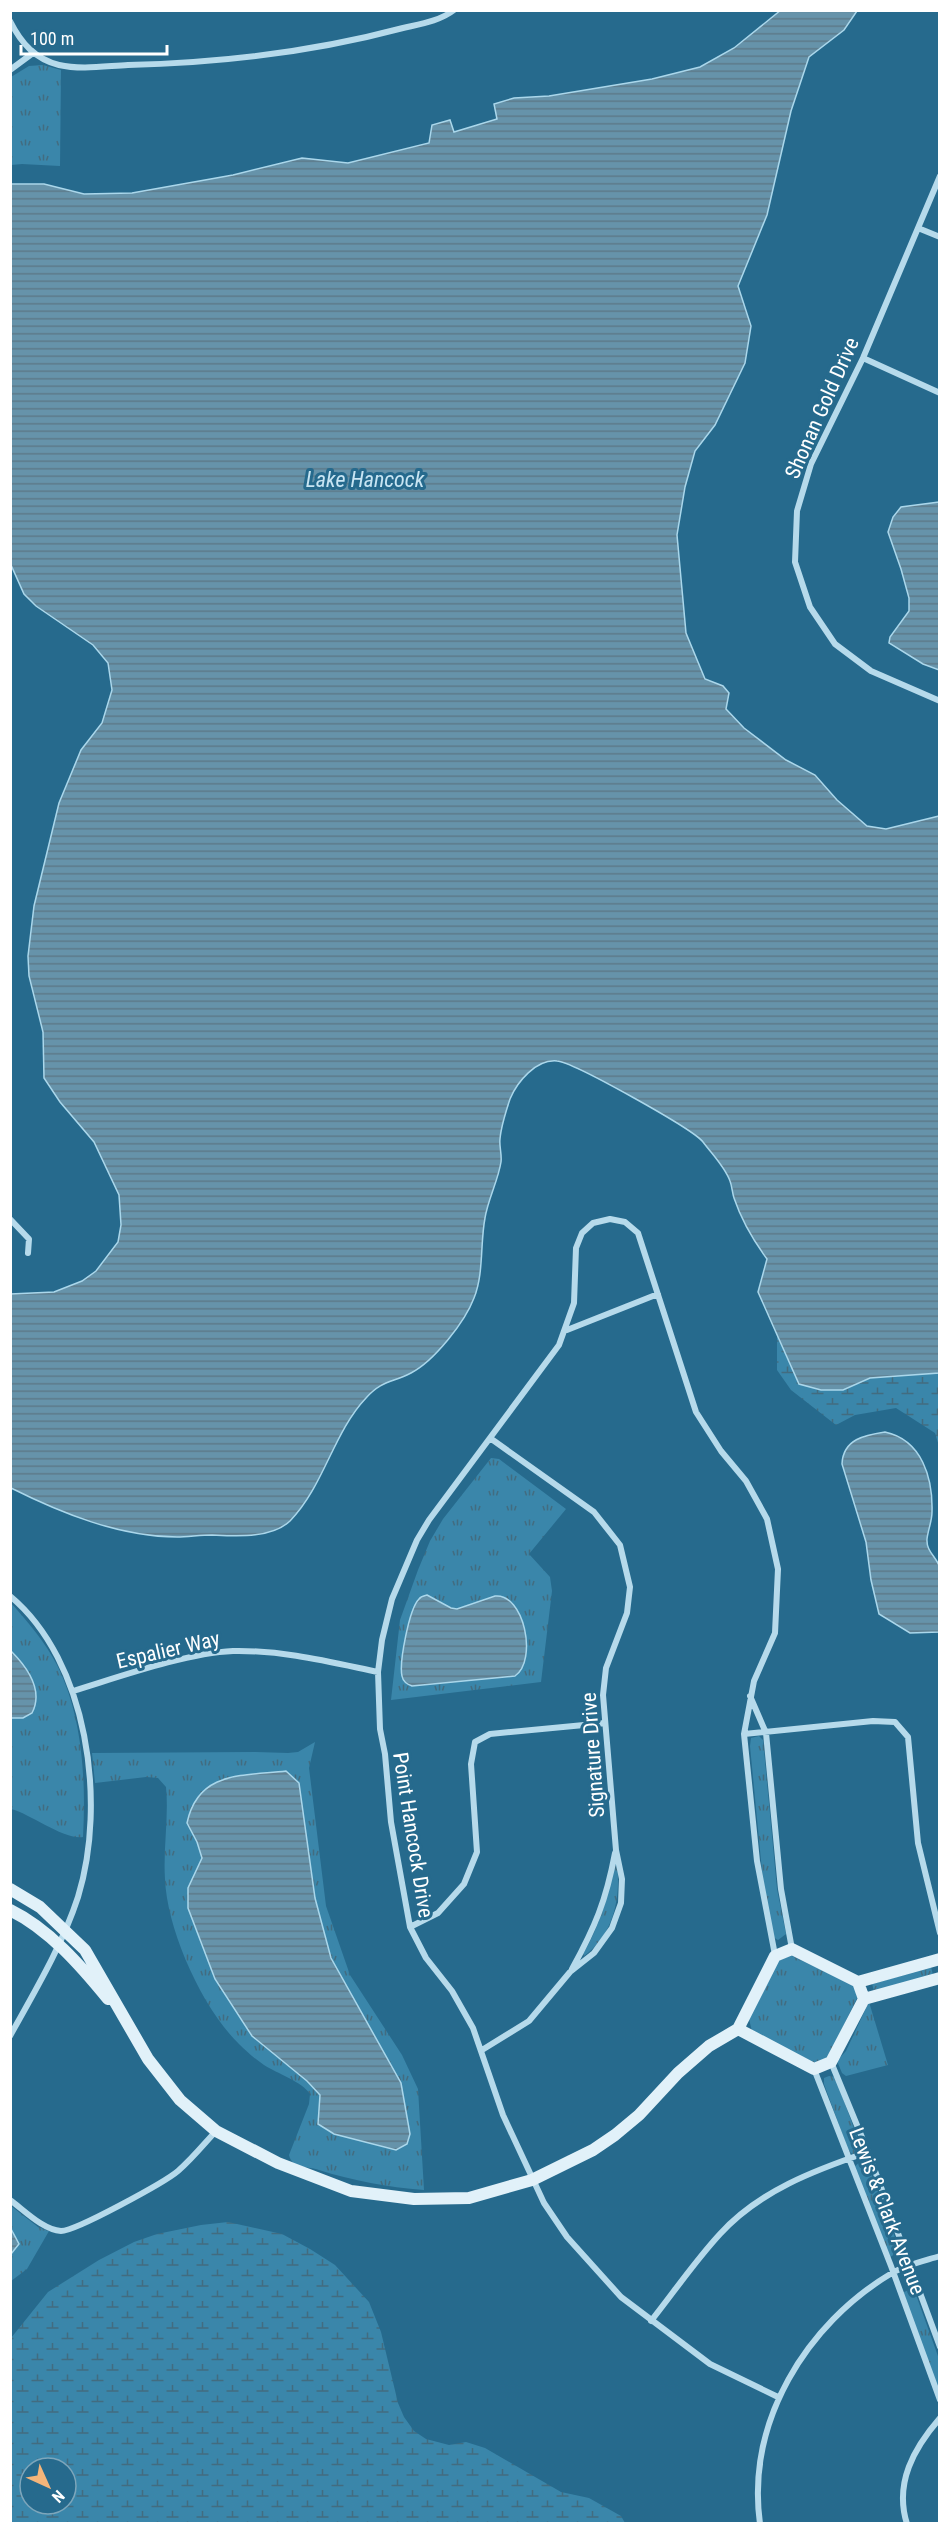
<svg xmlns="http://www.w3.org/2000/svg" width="950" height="2534" font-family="'Roboto Condensed',sans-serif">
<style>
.grass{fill:url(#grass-tufts)}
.wetland{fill:url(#wetland-marsh);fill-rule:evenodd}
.water{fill:url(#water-rules);stroke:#aad7eb;stroke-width:1.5}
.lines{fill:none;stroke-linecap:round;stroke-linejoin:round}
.street{stroke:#b6daeb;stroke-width:6}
.secondary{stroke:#e1f1f9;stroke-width:12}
.labels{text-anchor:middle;stroke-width:6;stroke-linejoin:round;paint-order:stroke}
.street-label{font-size:21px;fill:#fff;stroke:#266a8d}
.water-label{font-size:22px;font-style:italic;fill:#c8e5f3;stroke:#266a8d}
</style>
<defs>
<pattern id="grass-tufts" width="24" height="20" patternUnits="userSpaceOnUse" patternTransform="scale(1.5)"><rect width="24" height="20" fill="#3a86aa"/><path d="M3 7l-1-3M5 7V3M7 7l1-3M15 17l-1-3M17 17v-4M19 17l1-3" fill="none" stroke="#426c80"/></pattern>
<pattern id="wetland-marsh" width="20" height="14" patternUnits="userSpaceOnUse" patternTransform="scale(1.5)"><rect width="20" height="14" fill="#3a86aa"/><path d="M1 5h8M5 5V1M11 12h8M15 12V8" fill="none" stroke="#426c80"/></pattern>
<pattern id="water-rules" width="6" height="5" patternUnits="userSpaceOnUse" patternTransform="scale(1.5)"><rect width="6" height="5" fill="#6693aa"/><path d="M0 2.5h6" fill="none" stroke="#5d7a89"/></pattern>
</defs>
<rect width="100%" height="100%" fill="#266a8d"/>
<path class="grass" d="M43 65 61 70 60 166 22 164 11 165V77L29 66Z
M491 1458 499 1459 566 1509 529 1554 550 1577 552 1591 541 1682 391 1700 400 1620 418 1570 430 1541 443 1519Z
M11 1603C28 1622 45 1642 57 1665 83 1717 86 1781 83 1837 64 1840 31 1814 11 1809Z
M759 1736 763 1740 777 1889 786 1934 778 1940 773 1937 764 1891 750 1746 751 1738Z
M315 1742 309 1768 326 1906 350 1975 402 2055 418 2089 424 2190C387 2187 354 2181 319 2170 308 2166 292 2169 289 2155L309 2104 310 2094C303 2082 276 2073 264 2065 255 2059 246 2051 239 2044 202 2008 167 1930 165 1879 163 1849 169 1817 166 1787L158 1778 146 1777 95 1783 92 1753 255 1752 288 1753 298 1752Z
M617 1862C621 1898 614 1934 584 1956L583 1954C600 1926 608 1895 615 1863Z
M790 1955 851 1984 855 1987 857 1998 828 2057 815 2063 752 2031 749 2019 778 1961Z
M931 1967 933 1975 874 1991 872 1984Z
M869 2002 888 2065 846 2076 842 2073 837 2061 846 2051Z
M829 2076 835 2077 861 2147 859 2151 853 2154 849 2152 824 2084V2078Z
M861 2161H865L867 2163 900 2251 890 2257 854 2167Z
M11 2206 38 2227 49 2231 27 2269 11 2281Z
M911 2289 915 2292 939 2359V2391L902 2293Z"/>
<path class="wetland" d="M777 1336 799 1384 843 1390 870 1378 939 1373V1446L935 1433 896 1408 855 1415 836 1425 791 1390 777 1370Z
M228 2222 282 2234 310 2249 335 2265 369 2302 381 2332 398 2403 404 2417 414 2431 426 2439 449 2445 466 2442 485 2448 561 2492 589 2498 621 2516 625 2523H11V2338L48 2292 99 2260 134 2242 157 2234 201 2225ZM30 2468H66V2504H30Z"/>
<path class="water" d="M781 10 857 11 844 30 809 57 791 111 767 215 738 286 751 326 745 363 715 425 695 451 685 487 677 535 686 633 705 679 723 686 729 693 726 709 744 728 786 760 815 775 837 800 867 826 886 829 939 816V1373L870 1378 843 1390H821L799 1384 758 1292 767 1259C753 1240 741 1219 734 1198 732 1192 732 1186 730 1181 725 1167 712 1154 703 1142 693 1129 573 1062 557 1061 536 1059 517 1082 510 1099 506 1111 501 1126 500 1139 499 1146 502 1154 501 1162 498 1181 488 1199 485 1218 480 1244 484 1273 474 1298 465 1322 434 1361 411 1373 392 1383 382 1380 366 1398 333 1433 324 1486 290 1521 271 1539 235 1536 212 1535 200 1535 188 1537 177 1537 120 1537 61 1513 11 1488V1294L54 1292 82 1281 96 1271 118 1242 121 1225 119 1195 94 1142 60 1102 44 1078 43 1032 29 976 28 956 34 906 59 803 81 750 102 723 112 690 108 663 93 645 36 606 24 594 11 565V184H44L84 194 132 193 233 175 302 158 348 163 429 143 432 125 450 120 454 132 497 119 494 104 514 98 549 96 652 79 700 67 734 48Z
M939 502H940L939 670 923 664 889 643 890 637 909 611V598L901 569 888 532 893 517 901 507Z
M885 1432C922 1440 933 1478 932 1512 932 1521 928 1530 927 1539 926 1552 937 1557 940 1568 943 1583 940 1615 939 1632L910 1633 879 1614 871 1580 866 1542 842 1464C843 1439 865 1435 885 1432Z
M427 1595 451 1608 457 1609 495 1596C524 1593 538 1660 515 1676L412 1686C407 1684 403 1682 402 1676 399 1663 409 1609 419 1599 421 1596 423 1596 427 1595Z
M11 1651C27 1667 44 1690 32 1713L23 1718H11Z
M286 1771 299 1783 315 1898 331 1958 401 2083 410 2134 407 2144 396 2150 334 2134 318 2124 320 2095 307 2081 252 2036 215 1979 188 1908V1888L202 1858 197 1842 187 1823C198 1771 242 1776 286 1771Z
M10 2227 19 2244 11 2254H10Z"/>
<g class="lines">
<path class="street" d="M10 21C21 43 35 59 59 65 81 70 106 66 128 65 220 63 313 52 403 28 420 24 440 21 454 10
M10 70 33 53
M940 176 863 358 811 464 797 511 795 562 810 607 835 644 871 671 940 701
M918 228 940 237
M863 358 940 393
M10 1219 29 1239 28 1253
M567 1330 658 1294
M10 1596C88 1661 107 1803 78 1897 62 1946 35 1991 10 2036
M73 1691C119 1677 186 1653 233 1651 283 1650 330 1662 378 1672
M750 1696 766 1733 781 1889 792 1949
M744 1734 873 1721 895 1722 908 1737 918 1843 940 1933
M410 1927 438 1913 464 1884 477 1852 471 1764 475 1742 490 1734 605 1723
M775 1955 757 1861 744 1734 754 1681 775 1633 778 1569 767 1519 746 1481 721 1451 696 1412 638 1233 625 1222 610 1219 593 1223 582 1233 576 1248 574 1303 559 1345 429 1520 417 1540 392 1599 382 1640 378 1672 380 1729 385 1754 391 1822 410 1927 426 1958 452 1991 473 2028 503 2115 544 2203 567 2237 621 2297 710 2364 778 2397
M572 1969C595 1927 606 1901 615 1853
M482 2050 529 2021 570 1972 594 1953 612 1928 621 1903 622 1879 616 1850 603 1695 606 1668 627 1613 630 1587 620 1545 594 1512 490 1438
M831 2062 868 2152 940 2347
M814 2069 891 2266 940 2400
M10 2200C24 2210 43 2230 61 2231 76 2231 165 2182 178 2171 192 2159 204 2144 216 2131
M651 2321C674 2292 695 2261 720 2234 759 2191 815 2170 868 2152
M760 2524C746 2422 806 2324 892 2273 906 2265 924 2261 940 2256
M907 2524C894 2483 914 2448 940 2418"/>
<path class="secondary" d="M10 1889 40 1907 85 1950 148 2059 180 2100 216 2131 278 2163 351 2191 414 2199 469 2198 532 2180 593 2150 615 2135 639 2115 678 2073 709 2046 738 2029
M10 1910C49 1929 81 1966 108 1999
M792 1949 858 1982 864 1999 831 2062 814 2069 738 2029 775 1956Z
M858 1982 940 1959
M864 1999 940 1978"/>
</g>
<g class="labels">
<g class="street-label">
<text transform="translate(822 408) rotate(-66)" y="7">Shonan Gold Drive</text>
<text transform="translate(168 1650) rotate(-13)" y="7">Espalier Way</text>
<text transform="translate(593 1755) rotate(-94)" y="7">Signature Drive</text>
<text transform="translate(413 1835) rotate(81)" y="7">Point Hancock Drive</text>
<text transform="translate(887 2211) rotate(69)" y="7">Lewis &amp; Clark Avenue</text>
</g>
<g class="water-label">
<text x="365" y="487">Lake Hancock</text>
</g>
</g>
<rect width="950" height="2534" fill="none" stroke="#ffffff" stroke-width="24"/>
<g transform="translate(48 2486) rotate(135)"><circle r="28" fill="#266a8d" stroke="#7da6bb" stroke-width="1.5"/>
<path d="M0-4.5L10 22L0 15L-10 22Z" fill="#f4b57a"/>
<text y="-9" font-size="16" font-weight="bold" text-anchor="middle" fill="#ffffff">N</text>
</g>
<path d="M21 45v9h146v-9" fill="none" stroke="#ffffff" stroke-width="3"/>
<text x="30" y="45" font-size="18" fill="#ffffff" stroke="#266a8d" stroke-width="4.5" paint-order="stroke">100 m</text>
</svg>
